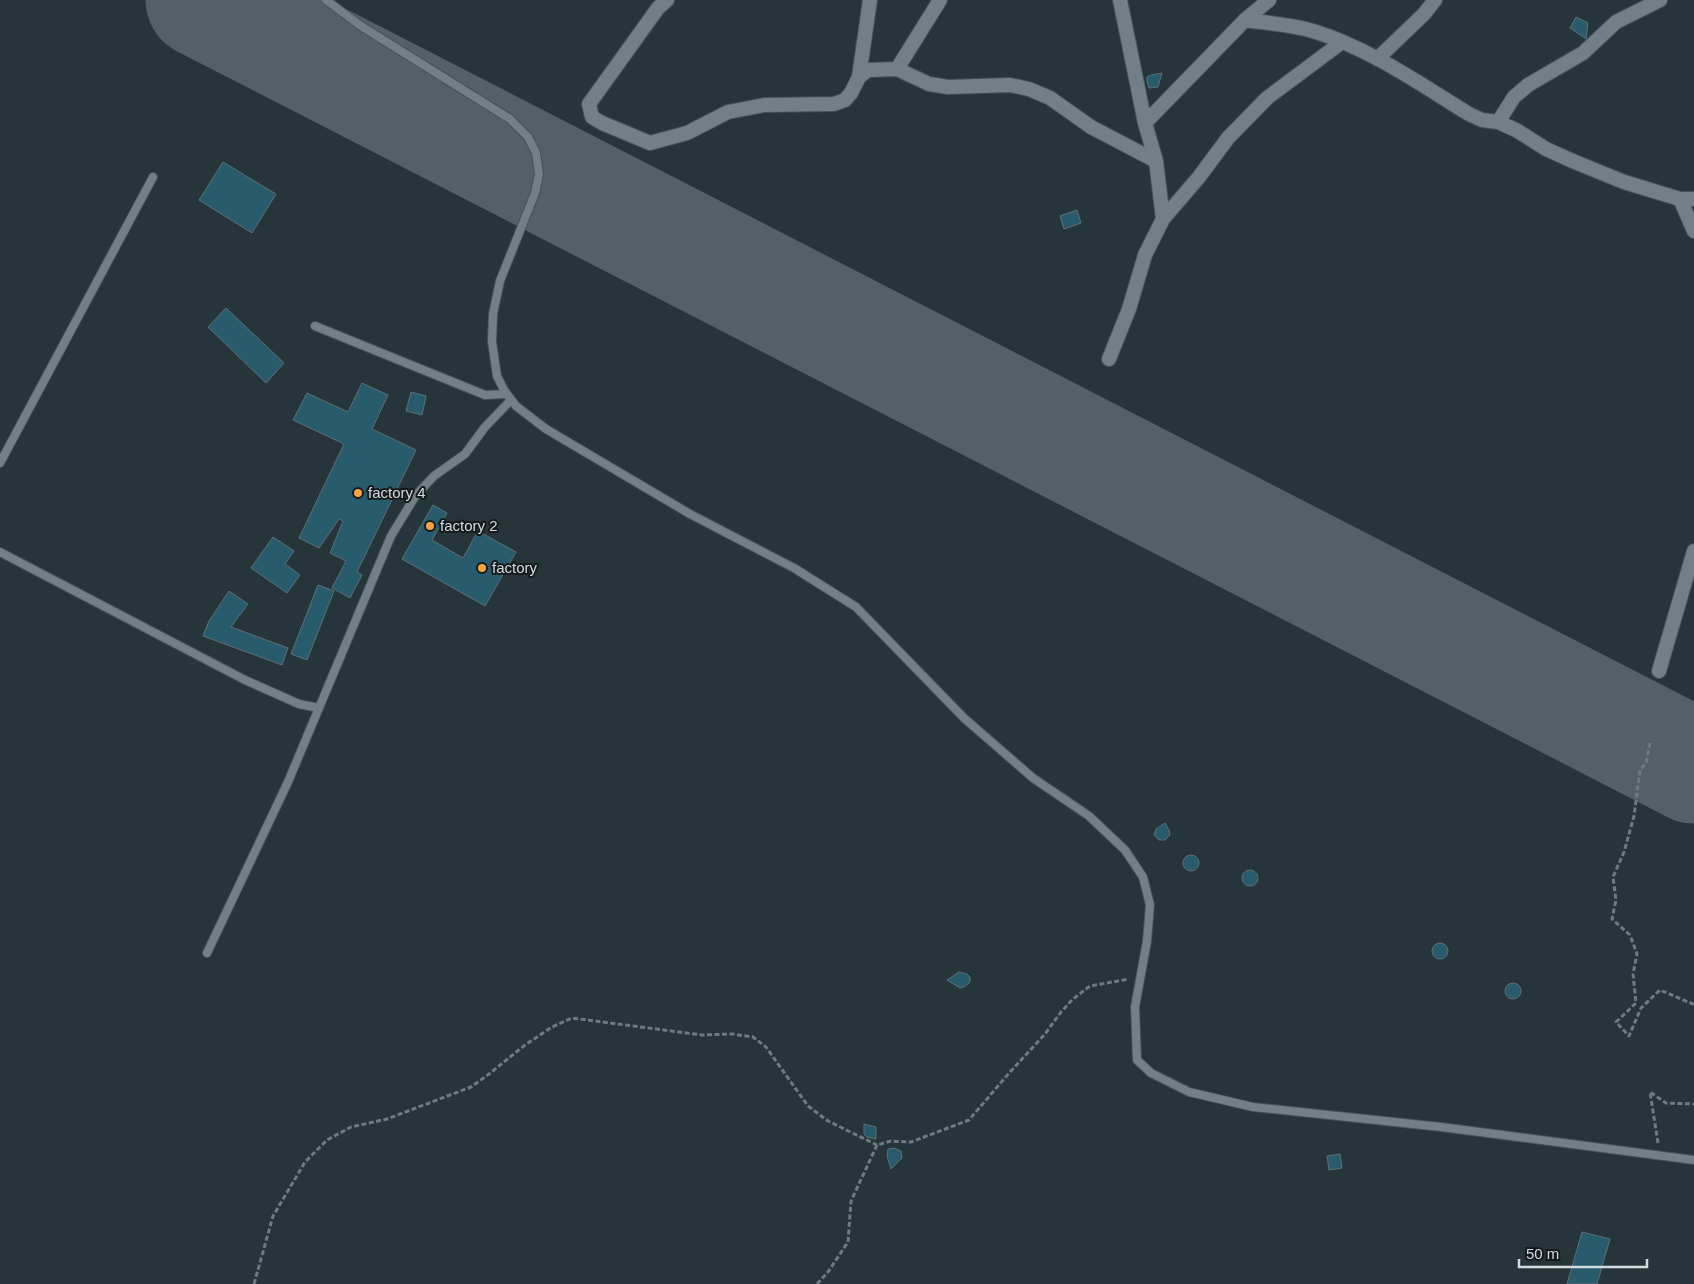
<svg xmlns="http://www.w3.org/2000/svg" width="1694" height="1284" font-family="Helvetica,sans-serif">
<style>
.lines{fill:none;stroke-linecap:round;stroke-linejoin:round}
.runway{stroke:#536065;stroke-width:115}
.building{fill:#285b6c;stroke:#5f6f75}
.service-casing{stroke:#455156;stroke-width:10}
.minor-casing{stroke:#455156;stroke-width:16}
.path{stroke:#6e7a7f;stroke-width:3;stroke-dasharray:5 2.5;stroke-linecap:butt}
.service{stroke:#708086;stroke-width:8}
.minor{stroke:#708086;stroke-width:14}
.poi-dot{fill:#f6a247;stroke:#151b1d;stroke-width:2}
.labels{text-anchor:middle;stroke-width:4;stroke-linejoin:round;paint-order:stroke}
.poi-label{font-size:15px;fill:#d3dbdf;stroke:#151b1d;text-anchor:start}
</style>
<rect width="100%" height="100%" fill="#26353a"/>
<g class="lines">
<path class="runway" d="M203 0 1694 766"/>
</g>
<path class="building" d="M1576 17 1588 23 1586 39 1570 28Z
M1162 73 1158 87 1149 88 1147 82V77L1151 75Z
M223 162 276 194 252 233 199 200Z
M1077 210 1081 223 1064 229 1060 216Z
M226 308 284 363 266 383 208 327Z
M362 383 388 395 372 429 416 450 357 572 362 575 350 598 332 588 346 561 330 553 343 521 339 519 319 548 299 538 344 444 293 420 307 393 348 412Z
M411 392 426 396 422 415 406 411Z
M433 505 447 513 432 540 463 558 478 531 516 552 485 606 402 559Z
M273 537 294 551 285 564 300 575 287 593 251 568Z
M318 585 334 591 307 660 291 654Z
M229 591 248 604 231 627 288 648 282 665 203 636 209 621Z
M1165 823 1169 830 1170 835 1165 840H1159L1154 835 1156 829Z
M1183 863a8 8 0 1 1 16 0a8 8 0 1 1-16 0Z
M1242 878a8 8 0 1 1 16 0a8 8 0 1 1-16 0Z
M1432 951a8 8 0 1 1 16 0a8 8 0 1 1-16 0Z
M959 972 967 974 970 977V982L964 987 960 988 947 980Z
M1505 991a8 8 0 1 1 16 0a8 8 0 1 1-16 0Z
M864 1124 876 1127V1139L867 1137 864 1134Z
M894 1148 901 1151 902 1158 891 1169 887 1156 888 1149Z
M1340 1154 1342 1168 1329 1170 1327 1156Z
M1582 1232 1610 1239 1597 1284H1567Z"/>
<g class="lines">
<defs>
<path id="service" d="M326 0 361 26 510 119 528 137 536 153 539 174 535 193 500 281 493 314 492 342 497 376 504 390 516 406 546 429 690 514 794 568 856 607 964 718 1033 778 1089 816 1125 850 1143 877 1150 905 1147 941 1135 1007 1137 1060 1151 1073 1189 1092 1253 1107 1441 1127 1694 1160
M315 326 485 395 507 394
M0 463 153 177
M0 552 245 680 299 704 319 708
M207 953 288 782 391 536 416 495 434 476 465 454 485 427 511 400"/>
<path id="minor" d="M667 0 658 8 589 104 592 117 602 123 650 143 687 133 728 112 764 105 834 104 845 100 851 93 859 77 868 70 897 69 929 84 948 87 1010 85 1029 89 1050 98 1091 127 1156 161
M1120 0 1145 123 1156 161 1163 219
M1245 20C1267 23 1293 25 1313 31 1369 48 1420 84 1469 114L1482 120 1498 122 1516 130 1546 149 1575 162 1624 182 1680 199H1694
M1377 59 1424 14 1435 0
M897 69 940 0
M859 77 870 0
M1498 122 1514 97 1528 85 1583 53 1616 22 1660 0
M1145 123 1245 20 1269 0
M1680 199 1694 231
M1109 359 1129 309 1145 255 1163 219 1199 177 1228 138 1267 98 1342 42
M1659 671 1694 551"/>
</defs>
<use href="#service" class="service-casing"/>
<use href="#minor" class="minor-casing"/>
<path class="path" d="M1650 743 1646 763 1640 770 1634 816 1624 852 1613 877 1616 900 1612 919 1630 935 1637 954 1633 974 1636 1003 1616 1022 1629 1036 1641 1008 1660 990 1693 1004 1694 1007
M1658 1143 1650 1092 1666 1103 1694 1104
M254 1284 273 1216 305 1162 327 1140 351 1127 387 1119 471 1087 489 1074 525 1045 552 1027 572 1018 702 1035 732 1034 753 1037 766 1047 808 1106 828 1121 877 1145
M817 1284 828 1272 848 1242 851 1201 877 1145 891 1141 911 1142 969 1120 1010 1072 1045 1034 1061 1012 1073 999 1090 986 1129 979"/>
<use href="#service" class="service"/>
<use href="#minor" class="minor"/>
</g>
<g class="poi-dot">
<circle cx="358" cy="493" r="5"/>
<circle cx="430" cy="526" r="5"/>
<circle cx="482" cy="568" r="5"/>
</g>
<g class="labels">
<g class="poi-label">
<text x="368" y="498">factory 4</text>
<text x="440" y="531">factory 2</text>
<text x="492" y="573">factory</text>
</g>
</g>
<path d="M1519 1259v8h128v-8" fill="none" stroke="#d3dbdf" stroke-width="2.5"/>
<text x="1526" y="1259" font-size="15" fill="#d3dbdf" stroke="#151b1d" stroke-width="4" paint-order="stroke">50 m</text>
</svg>
